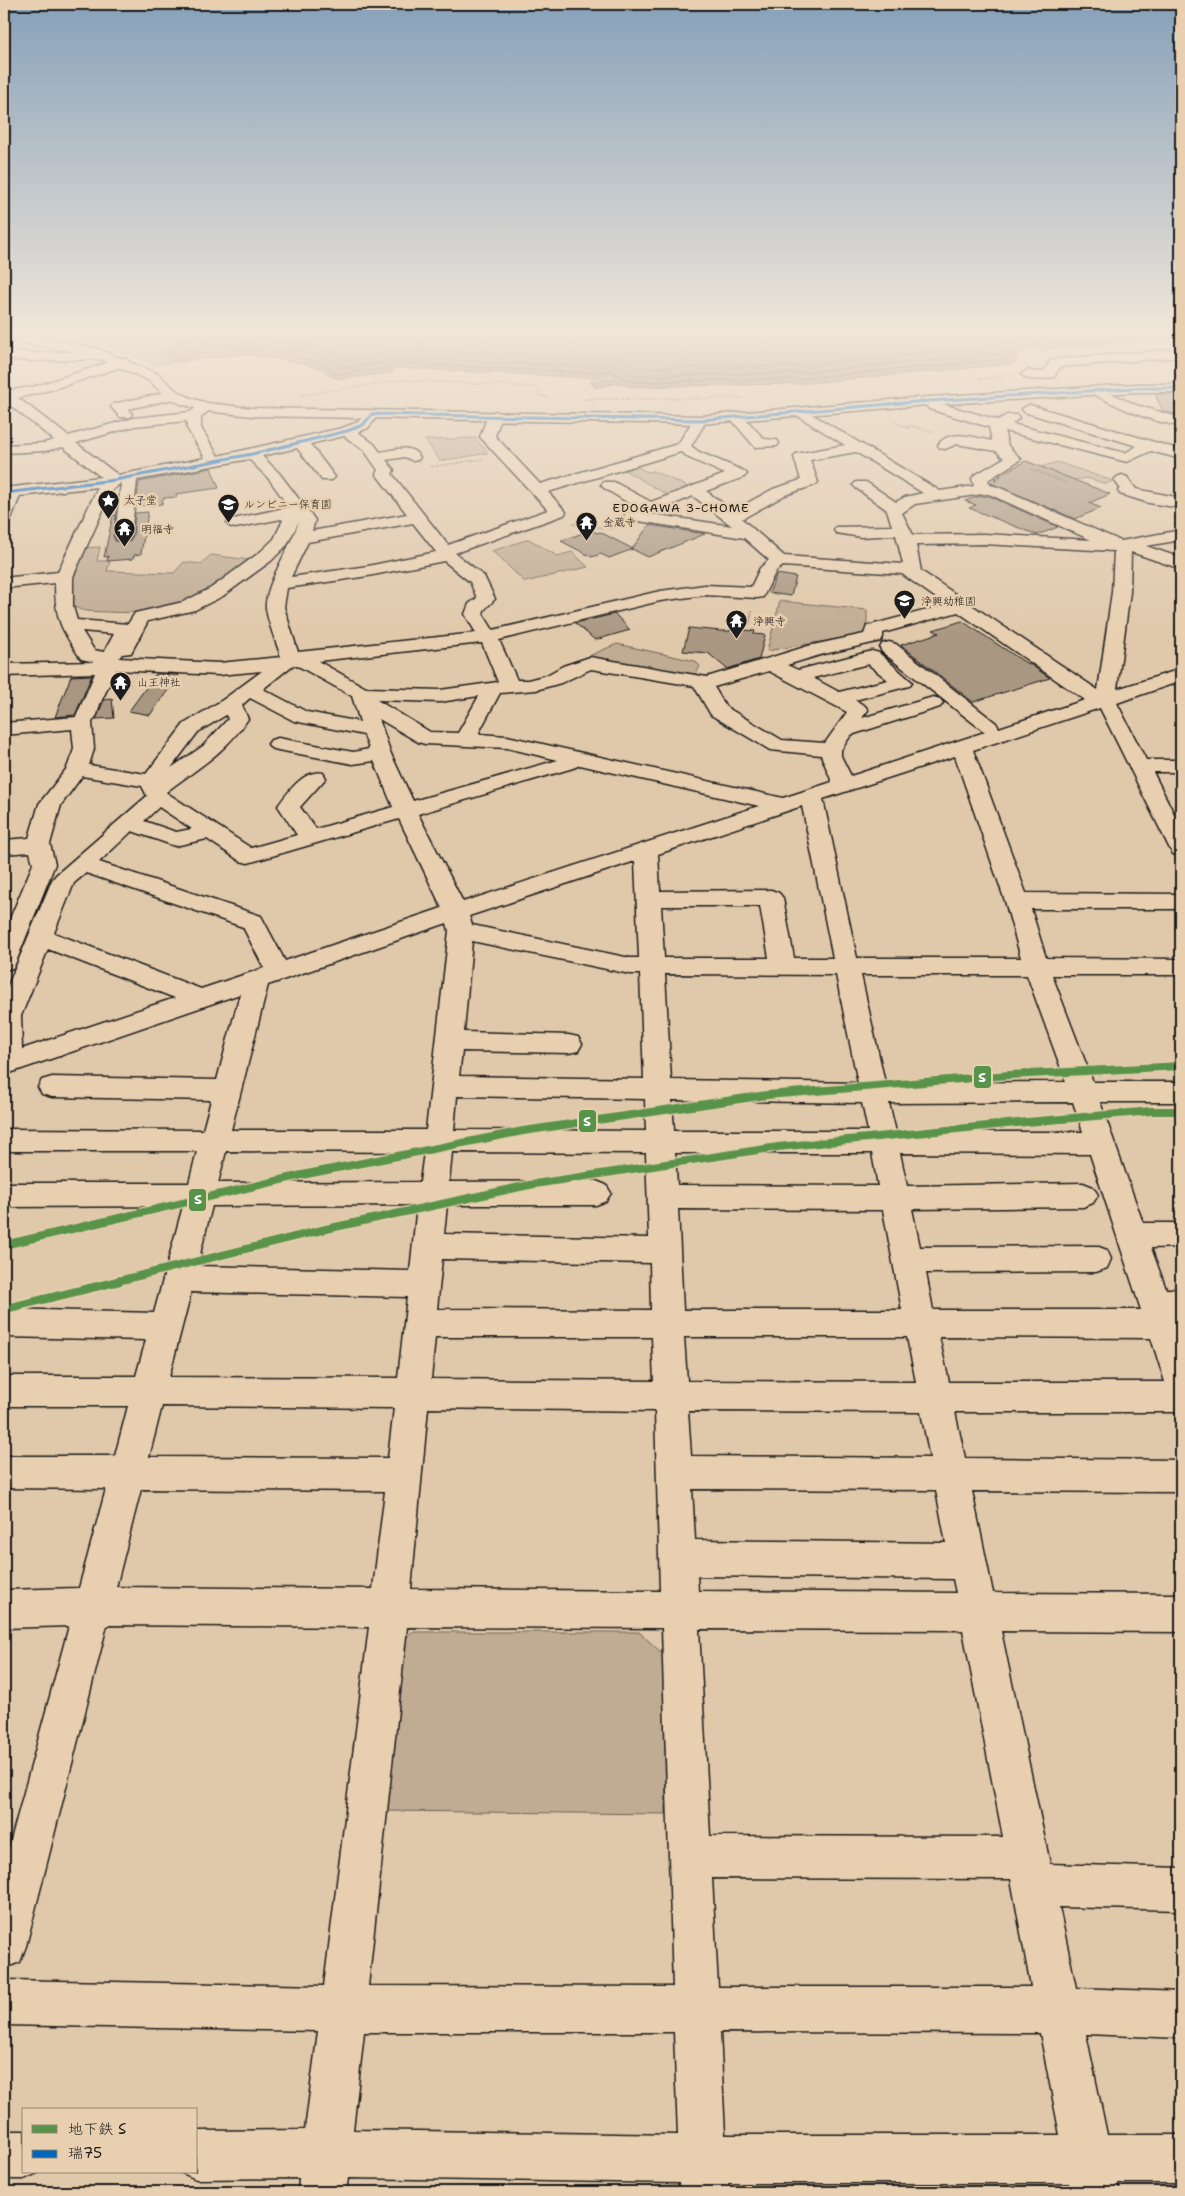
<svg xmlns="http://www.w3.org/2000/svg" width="1185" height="2196" font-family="'Shantell Sans','Klee One',sans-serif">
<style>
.green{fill:#c0ab93;stroke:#6e6458}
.water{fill:#938472;stroke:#635a50}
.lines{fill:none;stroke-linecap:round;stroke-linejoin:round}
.shore{stroke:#4c463e;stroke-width:1}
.building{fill:#a99782;stroke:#1c1c1c}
.minor-casing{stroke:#1c1c1c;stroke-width:3}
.major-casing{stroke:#1c1c1c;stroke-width:3}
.path{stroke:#1c1c1c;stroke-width:2;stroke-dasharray:0.5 2;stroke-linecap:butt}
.minor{fill:#e8cfb0;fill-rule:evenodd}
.major{fill:#e8cfb0;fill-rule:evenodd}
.bus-1-casing{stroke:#e8cfb0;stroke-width:5}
.bus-1{stroke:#0065bd;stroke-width:3}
.metro-1-far1-casing{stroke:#e8cfb0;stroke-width:11}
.metro-1-casing{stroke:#e8cfb0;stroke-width:13}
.metro-1-far1{stroke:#58934a;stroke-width:8}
.metro-1{stroke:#58934a;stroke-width:9}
.labels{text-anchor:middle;stroke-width:5;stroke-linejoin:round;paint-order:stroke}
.far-poi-label{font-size:11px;fill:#1c1c1c;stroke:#e8cfb0;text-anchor:start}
.far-neighbourhood-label{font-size:12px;letter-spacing:1px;fill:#1c1c1c;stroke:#e8cfb0}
.line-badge{stroke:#e8cfb0;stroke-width:2}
.badge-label{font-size:14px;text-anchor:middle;font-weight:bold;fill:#fff}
</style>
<rect width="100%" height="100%" fill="#e0c8aa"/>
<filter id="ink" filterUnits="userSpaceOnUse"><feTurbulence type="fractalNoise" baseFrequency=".02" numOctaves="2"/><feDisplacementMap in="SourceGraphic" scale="10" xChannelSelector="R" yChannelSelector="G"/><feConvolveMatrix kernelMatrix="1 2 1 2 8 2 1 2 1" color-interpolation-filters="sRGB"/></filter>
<g filter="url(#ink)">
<path class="green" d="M23 332H134L177 335 178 338 158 354 177 362 155 364 116 348 98 343Z
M475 438 488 453 440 461 425 440Z
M1057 462 1113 481 1106 484 1087 478 1069 481 1038 468Z
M631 464 648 472 653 471 693 489 671 497 619 467Z
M529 539 557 556 572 552 588 567 525 582 492 551Z
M100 547 97 561H110L107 571 174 573 184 562 201 564 211 555 250 560C201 598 171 616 107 612 91 611 81 613 68 603L71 576 80 548Z
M780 601 867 610V634L767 651Z
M617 644 695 661 700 666 695 676 589 658 591 655Z
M412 1632H639L664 1655 666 1814 381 1811 401 1642Z"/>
<path class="water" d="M134 332H1181V339L1022 351 1013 364 798 384 631 387 619 383 595 388 590 382 615 377 612 374 593 378 395 368 391 373 340 379 331 377 323 369 312 367 306 364 244 354 177 362 158 354 178 338 177 335Z"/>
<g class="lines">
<path class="shore" d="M181 332C186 341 176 346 170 352L178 357 244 349 307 359 325 364 334 373 340 374 387 369 396 363 592 373C619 367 611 375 633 382L798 379 1009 359 1022 346 1181 334
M188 332 190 339 186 347 188 349 245 343 309 353 328 359 341 368 384 363 396 357 592 367C622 359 611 368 634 376L797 373 1006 353 1015 343 1021 340 1125 332
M196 332 199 340 247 336 311 346 332 352 342 360 380 356 396 349 591 359 616 356 635 368 797 366 1002 346 1015 334 1035 332"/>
</g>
<path class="building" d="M1155 394H1181V416L1163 411Z
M1026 461 1110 494 1089 503 1101 508 1075 519 991 483 997 480 994 479 1001 476 999 475Z
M211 468 219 488 176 494 177 497 163 498 162 504 136 506 139 482Z
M989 496 1058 527 1037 535 969 508 976 505 965 501 976 497Z
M148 512 141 554 134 555 133 559 107 561 108 556 104 557 113 515H116L113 536 115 541 129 542 133 536 135 513Z
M649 525 681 530 705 534 648 557 632 549Z
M591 530 597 533 600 532 633 549 609 558 601 554 592 557 561 541Z
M777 574 796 577 791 596 769 593Z
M615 614 630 630 595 640 575 623Z
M962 621 1026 663H1028L1050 678 973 702 901 645 939 633 933 630Z
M689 628 721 631H730L731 629 755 631 754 634 765 635 759 659 727 669 708 653 683 651Z
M156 674 179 675 150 715 129 711Z
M92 675 75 715 55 717 71 676Z
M112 699 114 718 96 719 104 700Z"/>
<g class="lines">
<defs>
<path id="minor" d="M1181 349V357L1060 367 1054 377C1043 379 1029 383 1021 374L1028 370 1034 372 1044 371 1050 361 1058 359Z
M4 351 34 353 103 351 109 355 103 359 34 361 4 359Z
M122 358 127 359 129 362 127 365 54 389 18 398 68 436 134 418 190 412 201 404H211L213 407 201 417V428L218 456 342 428 358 422 367 411H377L379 414 368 428 358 432 374 444 380 452C395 450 410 443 420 457L418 460 413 461 405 457 386 460 394 470 392 474 448 545 548 510 480 437 488 415 495 411 502 415 495 436 540 484 678 444 695 417H705L707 420 691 446 699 452 744 471 747 474 744 477 706 491 733 511 773 489 801 480 794 457 796 454 845 445 798 416 796 413 803 409 940 491 974 486 972 478 975 475 1004 458 996 451 957 444 945 449 940 448 938 445C950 428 975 438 992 441L989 427 929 409 922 401 929 397 934 398 939 403 998 420 1007 415H1017L1019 418 1012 424 1125 453 1137 446 1024 412 1022 409 1029 405 1034 406 1181 450V459L1151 451 1127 462 1004 431 1008 446 1021 459 988 480 990 485 998 487 1121 541 1181 530V540L1146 546 1181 558V569L1131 552 1130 592 1117 689 1181 669V681L1117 703 1146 760H1181V772H1153L1181 828V856L1173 854 1170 849 1100 708 973 750 1026 893 1181 894V909H1031L1046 958 1181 959V975H1052L1093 1082H1181V1102H1100L1143 1223H1181V1247L1151 1248 1166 1289H1181V1315L1175 1316 1181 1334V1412H955L965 1458 1181 1460V1492L972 1491 993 1593 1181 1594V1632L1001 1631 1050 1864 1181 1868V1910L1059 1907 1076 1988 1181 1992V2038L1086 2034 1107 2135H1181V2183H1118L1119 2192H1071L1069 2183H728V2192H680L679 2183 348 2178 346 2192H298L299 2178 196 2179 180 2172H196V2131L305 2130 318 2031 4 2025V1980L324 1986 369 1627 107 1625 26 1946 20 1962 4 1968V1866L69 1626 4 1628V1590L79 1588 106 1489 4 1488V1456H115L128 1406H4V1376H136L146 1340 4 1337V1309L154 1313 183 1206 4 1207V1183H189L197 1151H4V1129L203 1130 211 1100 52 1097 42 1094 38 1087 42 1080 52 1077 217 1080 240 994 4 1075V995L52 880 56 875 147 796 142 786 82 776 61 805 50 844 55 864 16 962 13 968 4 970V933L33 864 30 852 4 854V840L29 838 39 804 67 768 74 749 72 729 4 735V723L76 717 95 673 4 676V664L94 662 81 659C61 629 55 619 55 583L4 588V578L58 572 98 487 20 496 10 521 4 523V488L101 477 63 447 45 451 4 453V445L44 443 54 440 6 402 4 399V391L33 387ZM187 421V428L205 458 118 475 76 443 135 426ZM344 436 364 450 378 470 376 474 407 514 312 531 315 520 279 473 262 456 297 448 322 480H332L335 477 310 444ZM681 452 689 458 725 474 651 502 614 482H604L601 485 604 488 637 508 626 513 624 516 626 519 744 538 769 560 760 568 751 587 705 585 660 591 493 630 483 614 484 610 495 599 484 576 455 553 564 515 566 512 548 492ZM856 452 923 493 905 497 896 502 866 482H856L853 485 856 488 887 510 892 526 836 527 834 530 836 533 861 537 896 535 903 564 784 556 742 519 785 495 815 485 818 482 810 460ZM249 459 269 479 289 507 229 520 227 523 229 526 235 528 281 519 283 520 274 539 259 553 211 588 183 602 135 613 128 624 77 620 73 607V577L112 490 121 483 115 536 117 540H129L131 536 137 480ZM983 494H989L1091 540 984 534 913 535 902 513 915 504ZM693 496 732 526 651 514ZM299 521C292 545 264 586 266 608 268 624 276 641 281 657L219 663 119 658 122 654 131 653 148 621 195 610 223 596 271 561 287 545ZM413 523 436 552 368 566 291 577 308 542ZM984 544 1114 551 1112 592 1098 690 921 571 916 545ZM444 561 470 582 477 598 469 604 465 614 476 633 298 652 284 607 287 588 368 576ZM783 566 902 574 946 605 867 626 864 634 808 646 707 677 590 657 563 666 547 675 528 680H517L499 640 660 601 705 595 757 598 763 597 776 571ZM958 612 1085 700 999 728 996 723 896 644 889 642 882 644 880 648 882 652 985 732 851 776 841 756V750L851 735 940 707 943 703 940 699 933 697 862 718 868 710 865 706 855 700 909 686 912 682 879 653 872 651 798 670 787 665 820 655 881 641 883 637V633ZM82 631 114 634 104 652 94 650ZM482 643 498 682 440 690 366 688 318 661ZM868 664 888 680 839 692 813 678ZM293 665 300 667 352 696 360 722 307 712 263 689ZM591 669 694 686 711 715 770 750 821 755 832 782 783 798 507 736 478 734 500 693 536 690 561 683ZM116 670 219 675 262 671 224 699 184 724 146 774 89 765 94 749 92 722 97 715 100 704ZM769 671 847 712 825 743 782 740 726 707 714 687ZM479 696 458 733 430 732 377 700 440 702ZM250 698 294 721 364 735 369 749 353 752 278 738 271 740 268 744 271 748 278 750 353 764 374 761 393 807 316 829 300 807 326 778 323 773C304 769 288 792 278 806L297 835 251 848 167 793 166 792C199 767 224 754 248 719L242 705ZM226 715 228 719 203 746 171 768 198 732ZM379 719 418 742 425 744 507 748 558 760 413 801 391 754ZM955 756 1005 901 1021 958H857L823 799ZM580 765 759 806 463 902 418 814 573 768ZM802 806 833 958H794L783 898 779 893 771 890 660 891 658 854ZM159 807 192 829 176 832 144 821ZM399 819 442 908 285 961 261 916 99 862 132 831 175 846 207 839 240 861 248 863ZM635 861 639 958H630L472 925 469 916ZM86 873 243 927 264 968 201 989 54 933 74 883ZM661 906H760L769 958H664ZM447 923 449 931 426 1130H231L268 985ZM472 941 630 974H640L644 1079 459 1076 462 1051 569 1053 578 1051 582 1044 578 1037 569 1035 464 1032ZM48 949 175 998 22 1049 21 1016ZM665 974 836 975 858 1083 671 1080ZM861 975H1027L1066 1082 885 1083ZM457 1096 645 1099 646 1131 454 1130ZM672 1100 862 1103 868 1131H674ZM1073 1102 1083 1132H896L889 1103ZM226 1151 424 1152 420 1182 218 1183ZM452 1152 646 1153 649 1238 444 1234 447 1205H596L606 1201 611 1193 606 1185 596 1181 449 1182ZM675 1153H872L878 1186 677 1185ZM900 1153 1090 1154 1141 1310H933L926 1273 1096 1272 1107 1268 1111 1259 1107 1250 1096 1246 920 1247 912 1209 1083 1207 1093 1203 1098 1195 1093 1187 1083 1183 907 1186ZM417 1205 410 1271 197 1266 212 1206ZM678 1209 883 1210 902 1310H683ZM442 1259 650 1263 651 1310 437 1309ZM191 1292 407 1297 398 1378 169 1377ZM435 1337H652L654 1381 431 1379ZM684 1337H907L916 1382 687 1381ZM939 1337 1151 1338 1165 1382H949ZM162 1406 394 1408 388 1458 149 1457ZM428 1408 655 1411 660 1591 411 1589ZM688 1411 921 1412 930 1458 691 1456ZM141 1489 385 1491 373 1589 116 1587ZM692 1489 936 1490 946 1543 695 1540ZM697 1576 953 1579 956 1593 698 1591ZM407 1627 662 1628 673 1987 368 1986ZM699 1629 963 1630 1003 1837 710 1836ZM712 1878 1011 1879 1031 1987H718ZM364 2032H674L678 2135 353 2130ZM720 2032 1040 2033 1060 2135H725Z
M1098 387 1136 405 1181 418V426C1150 422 1121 408 1093 394L1091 391Z
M173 391 180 395 178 398 128 409 132 414 130 417H120L111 407 113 404Z
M737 414 742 415 764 439 777 440 779 443 777 446 755 447 730 418Z
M1122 475 1127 477 1136 489 1181 498V508L1149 503 1120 494 1118 491 1120 488 1114 480 1117 477Z
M4 2131H24V2172H40L24 2179H4Z"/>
<path id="major" d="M4 332 96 348 158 374 177 391 191 398 207 403 252 408 700 416 914 398 1136 384H1181V392H1136L914 406 700 424 252 416 206 411 181 404 167 397 148 380 88 354 4 340Z"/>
</defs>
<use href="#minor" class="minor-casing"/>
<use href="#major" class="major-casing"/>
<path class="path" d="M560 333 606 336
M682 337 694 387
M178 338 193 337
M654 338 701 337
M277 359 311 342 322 332
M403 368 430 332
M471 372 494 332
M560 376 580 334
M980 379 1011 376
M301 395 404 380 536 387 540 395 549 399
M586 399 742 398
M894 422 910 429
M906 427 911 426 935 432
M430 467 483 459
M1031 469 1066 483
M573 524 615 529
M749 624 752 611
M122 697 129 683"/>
<use href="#minor" class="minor"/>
<use href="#major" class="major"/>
<defs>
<path id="bus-1" d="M4 493 115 480 252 454 347 431 363 425 372 414 700 420 914 402 1136 388H1181"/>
</defs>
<use href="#bus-1" class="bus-1-casing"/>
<use href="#bus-1" class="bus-1"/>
<defs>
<path id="metro-1-far1" d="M4 1245 302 1175 523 1131 767 1095 1009 1075 1181 1066
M114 1282 326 1229 534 1184 778 1147 1027 1122 1152 1111H1181"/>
<path id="metro-1" d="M4 1309 119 1281"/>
</defs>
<use href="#metro-1-far1" class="metro-1-far1-casing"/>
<use href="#metro-1" class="metro-1-casing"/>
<use href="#metro-1-far1" class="metro-1-far1"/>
<use href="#metro-1" class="metro-1"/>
</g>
</g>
<linearGradient id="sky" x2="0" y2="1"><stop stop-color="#86a1b9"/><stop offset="0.52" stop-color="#f1e6d9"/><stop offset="1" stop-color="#f1e6d9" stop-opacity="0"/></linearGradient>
<rect width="1185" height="639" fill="url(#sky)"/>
<defs>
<symbol id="sight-pin" viewBox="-11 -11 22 30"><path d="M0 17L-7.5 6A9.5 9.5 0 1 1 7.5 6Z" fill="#1c1c1c" stroke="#e8cfb0"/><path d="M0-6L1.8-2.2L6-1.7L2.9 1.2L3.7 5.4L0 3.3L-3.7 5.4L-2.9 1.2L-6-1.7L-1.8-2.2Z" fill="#fff"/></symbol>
<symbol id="school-pin" viewBox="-11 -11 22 30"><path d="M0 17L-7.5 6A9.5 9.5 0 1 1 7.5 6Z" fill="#1c1c1c" stroke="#e8cfb0"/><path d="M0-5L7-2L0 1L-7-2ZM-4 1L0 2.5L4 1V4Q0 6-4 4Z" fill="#fff"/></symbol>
<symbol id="temple-pin" viewBox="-11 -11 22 30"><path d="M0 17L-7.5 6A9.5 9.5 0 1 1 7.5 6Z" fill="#1c1c1c" stroke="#e8cfb0"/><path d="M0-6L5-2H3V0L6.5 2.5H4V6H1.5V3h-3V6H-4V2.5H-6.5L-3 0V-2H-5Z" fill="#fff"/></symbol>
</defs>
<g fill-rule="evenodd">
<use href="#sight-pin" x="96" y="488" width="25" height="34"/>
<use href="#school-pin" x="216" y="492" width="25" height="34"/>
<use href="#temple-pin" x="574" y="510" width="25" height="34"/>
<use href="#temple-pin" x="112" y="516" width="25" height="34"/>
<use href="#school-pin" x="892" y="588" width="25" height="34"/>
<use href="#temple-pin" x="724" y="608" width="25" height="34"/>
<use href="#temple-pin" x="108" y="670" width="25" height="34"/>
</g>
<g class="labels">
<g class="far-poi-label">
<text x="124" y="504">太子堂</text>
<text x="244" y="508">ルンビニー保育園</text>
<text x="603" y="526">金蔵寺</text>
<text x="141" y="533">明福寺</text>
<text x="921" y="605">浄興幼稚園</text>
<text x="753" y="625">浄興寺</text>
<text x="137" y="686">山王神社</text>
</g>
<g class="far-neighbourhood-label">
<text x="681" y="512">EDOGAWA 3-CHOME</text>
</g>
</g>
<g class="line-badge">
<rect x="973" y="1065" width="19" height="24" rx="5" fill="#58934a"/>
<rect x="578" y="1109" width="19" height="24" rx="5" fill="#58934a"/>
<rect x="188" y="1188" width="19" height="24" rx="5" fill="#58934a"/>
</g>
<g class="badge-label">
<text x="982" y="1082">S</text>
<text x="587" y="1126">S</text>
<text x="198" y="1204">S</text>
</g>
<rect width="1185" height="2196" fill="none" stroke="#e8cfb0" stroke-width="20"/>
<rect x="10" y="10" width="1165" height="2176" fill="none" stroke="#1c1c1c" stroke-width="2" filter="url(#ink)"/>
<rect x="22" y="2108" width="175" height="65" fill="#e8cfb0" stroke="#968775"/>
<rect x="32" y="2125" width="25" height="8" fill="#58934a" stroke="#968775"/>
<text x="68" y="2134" font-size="15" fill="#1c1c1c">地下鉄 S</text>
<rect x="32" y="2150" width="25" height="8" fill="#0065bd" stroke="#968775"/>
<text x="68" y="2158" font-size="15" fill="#1c1c1c">瑞75</text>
</svg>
